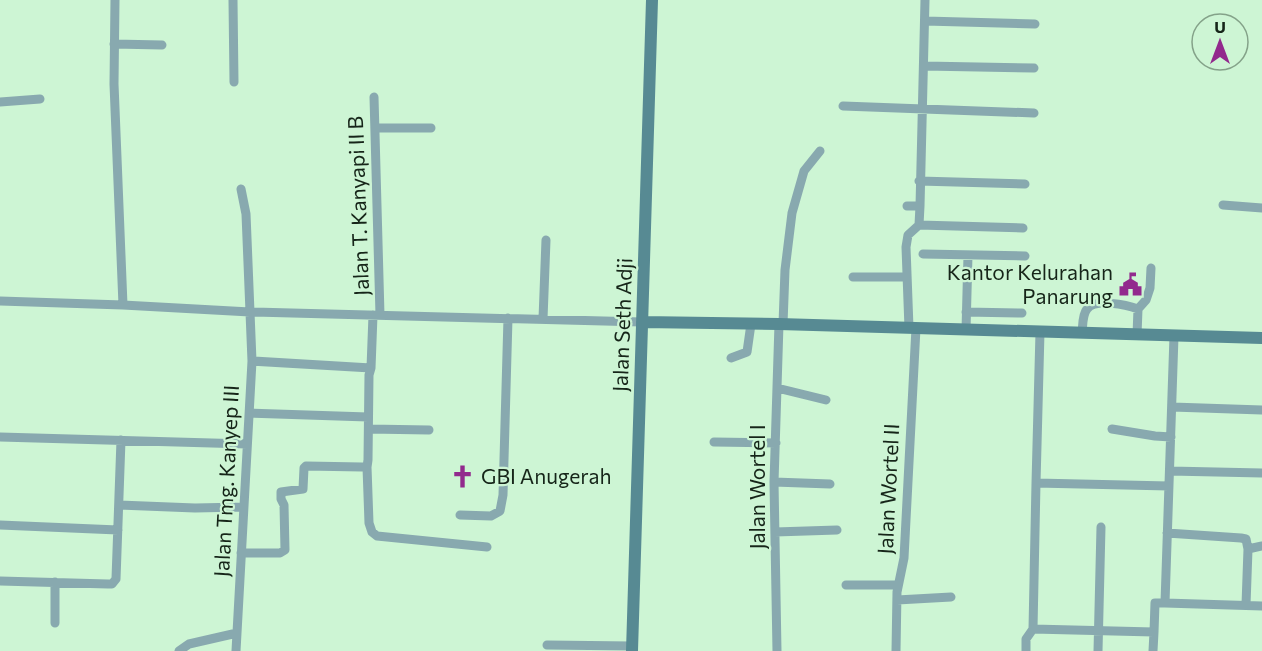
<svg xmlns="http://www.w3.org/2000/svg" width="1262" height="651" font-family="Commissioner,sans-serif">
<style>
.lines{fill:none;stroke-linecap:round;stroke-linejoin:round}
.street{stroke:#88a9af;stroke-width:9}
.secondary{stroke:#578a93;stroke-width:12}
.labels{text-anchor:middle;stroke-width:4.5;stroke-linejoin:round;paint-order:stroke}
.street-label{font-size:21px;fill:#162519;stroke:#cdf5d4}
.poi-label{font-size:21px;fill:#162519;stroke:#cdf5d4;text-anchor:end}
</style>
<rect width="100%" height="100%" fill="#cdf5d4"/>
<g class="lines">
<path class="street" d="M115 0 114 84 123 305 250 312 642 322
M233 0 234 82
M925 21 1035 24
M114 44 162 45
M924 66 1034 68
M374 97 380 315
M0 102 40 99
M843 106 1034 113
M375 128H431
M919 181 1025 184
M1223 205 1262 208
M907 206H920L925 0
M919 225 1023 228
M923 254 1025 256
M853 277H907
M0 301 123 305
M966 312 1022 313
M543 319 546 240
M783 324 785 270 792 213 804 171 820 151
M909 328 906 247 908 235 919 225 920 206
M966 330 968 255
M1082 333C1083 326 1082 315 1087 309 1095 298 1127 305 1138 309
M1137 335 1138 309 1146 300 1150 288 1151 268
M731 358 747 352 751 324
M371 368 373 315
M777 388 826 400
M1172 407 1262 410
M250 413 368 417
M369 429 429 430
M1112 429 1155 436 1171 437
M0 437 247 444
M714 442 776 443
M367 467 369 523 372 532 377 536 487 547
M1170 471 1262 473
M774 482 830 484
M1036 483 1040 332
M1169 486 1036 483 1033 629 1154 632 1155 603H1165L1174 336
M119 505 195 508 243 507
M460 515 491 516 500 511 503 495 508 318
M0 525 118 530
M775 532 837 530
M1167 533 1241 538 1246 539 1248 549
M241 553H280L285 550 284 505 281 499V492L303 489 304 468 306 466 362 467H367L368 460 369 375 371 368 252 361
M0 581 108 584H112L116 579 121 440
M55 582V623
M846 585H898
M897 600 951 597
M1165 603 1262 606
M1246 605 1248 549 1262 546
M547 645 632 646
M179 651 189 644 237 633
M236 651 252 361 246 214 241 189
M777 651 774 482 779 324
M896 651 897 592 904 558 916 328
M1026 651V639L1033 629
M1098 651 1101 527
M1153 651 1154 632"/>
<path class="secondary" d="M642 322 779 324 1262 338
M632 651 652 0"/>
</g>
<defs>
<symbol id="civic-bare" viewBox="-9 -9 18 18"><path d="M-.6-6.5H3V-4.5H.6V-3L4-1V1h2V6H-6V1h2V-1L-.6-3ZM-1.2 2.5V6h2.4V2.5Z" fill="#92298d" stroke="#cdf5d4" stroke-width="2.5" paint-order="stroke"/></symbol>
<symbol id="church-bare" viewBox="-9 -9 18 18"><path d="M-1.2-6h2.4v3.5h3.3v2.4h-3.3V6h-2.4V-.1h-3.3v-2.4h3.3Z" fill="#92298d" stroke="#cdf5d4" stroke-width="2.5" paint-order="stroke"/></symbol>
</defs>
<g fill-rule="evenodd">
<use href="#civic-bare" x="1114" y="268" width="33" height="33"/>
<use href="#church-bare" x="446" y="460" width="33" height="33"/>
</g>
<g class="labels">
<g class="street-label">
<text transform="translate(359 206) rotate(-92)" y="7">Jalan T. Kanyapi II B</text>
<text transform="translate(623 325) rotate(-88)" y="7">Jalan Seth Adji</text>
<text transform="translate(227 481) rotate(-87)" y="7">Jalan Tmg. Kanyep III</text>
<text transform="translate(758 487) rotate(-90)" y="7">Jalan Wortel I</text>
<text transform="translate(889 489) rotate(-87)" y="7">Jalan Wortel II</text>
</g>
<g class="poi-label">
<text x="1113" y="280">Kantor Kelurahan<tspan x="1113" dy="24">Panarung</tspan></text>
<text x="481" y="484" text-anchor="start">GBI Anugerah</text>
</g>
</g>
<g transform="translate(1220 42)"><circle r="28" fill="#cdf5d4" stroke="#84a289" stroke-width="1.5"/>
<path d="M0-4.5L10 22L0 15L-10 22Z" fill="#92298d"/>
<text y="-9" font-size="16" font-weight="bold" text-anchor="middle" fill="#162519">U</text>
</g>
</svg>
